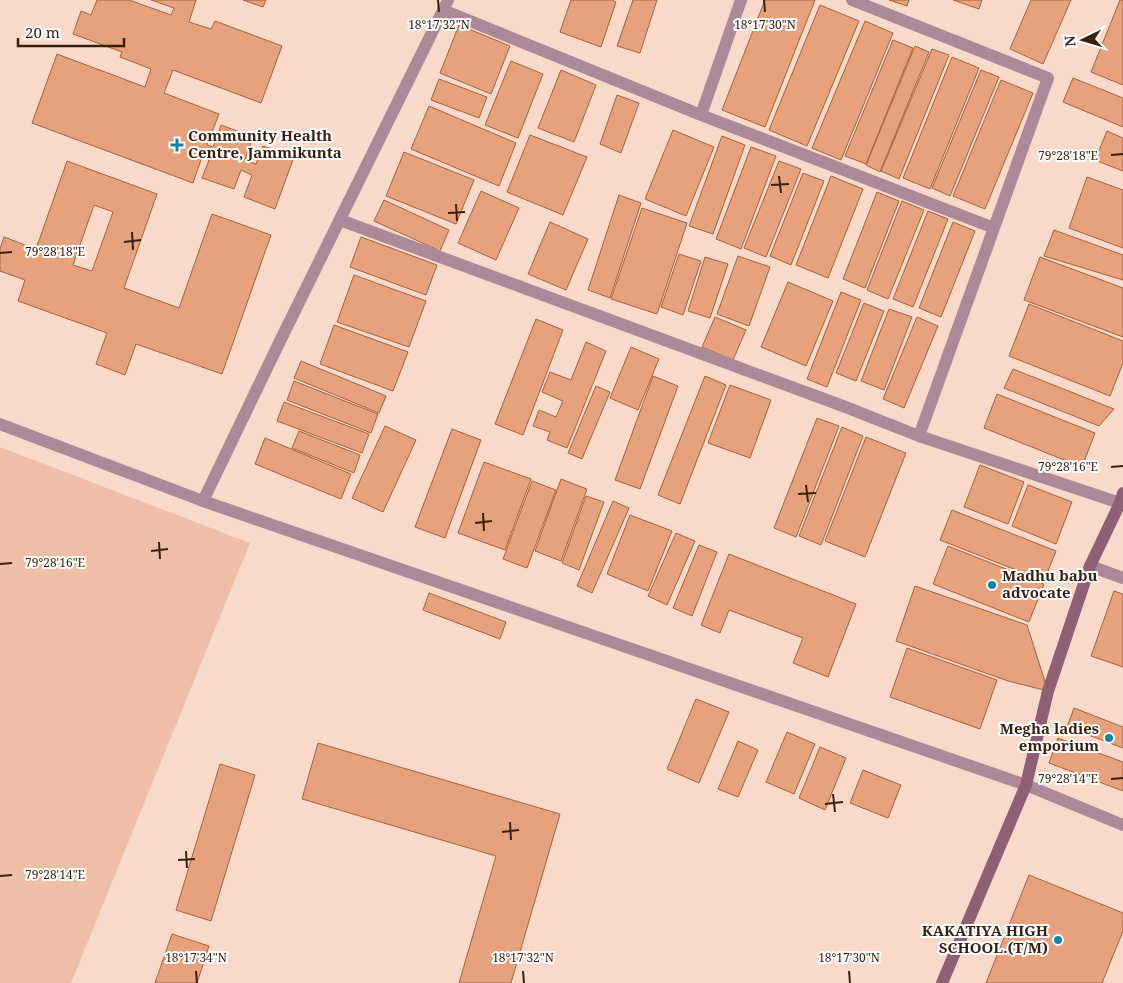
<svg xmlns="http://www.w3.org/2000/svg" width="1123" height="983" font-family="'Noto Serif',serif">
<style>
.green{fill:#efc0a7}
.building{fill:#e5a27d;stroke:#a6633c;fill-rule:evenodd}
.lines{fill:none;stroke-linecap:round;stroke-linejoin:round}
.street{stroke:#ab8998;stroke-width:12}
.secondary{stroke:#8e5f75;stroke-width:12}
.ticks{fill:none;stroke:#3b1f0e;stroke-width:2}
.poi-dot{fill:#1582aa;stroke:#fff;stroke-width:2}
.labels{text-anchor:middle;stroke-width:4;stroke-linejoin:round;paint-order:stroke}
.poi-label{font-size:15px;font-weight:bold;fill:#3b1f0e;stroke:#fff;text-anchor:start}
.ticks-label{font-size:12px;text-anchor:middle;fill:#3b1f0e;stroke:#fff;stroke-width:4;stroke-linejoin:round;paint-order:stroke}
</style>
<rect width="100%" height="100%" fill="#f9daca"/>
<path class="green" d="M0 447 250 543 71 983H0Z"/>
<path class="building" d="M97 0H129L171 15 174 8 151 0H196L189 22 211 29 215 21 282 46 261 103 173 70 164 93 219 114 207 145 213 147 221 125 253 137 245 160 256 164 263 146 294 157 275 209 244 197 252 175 241 170 234 189 202 178 209 160 202 157 193 183 32 123 57 54 145 87 151 69 120 57 122 52 73 34 81 11 91 15Z
M243 0H266L263 7Z
M571 0H612L616 2 601 47 560 32Z
M633 0H657L640 53 617 46Z
M765 0H815L765 127 722 110Z
M889 0H909L907 6Z
M953 0H982L979 9Z
M1031 0H1071L1043 64 1010 49Z
M1120 0H1123V85L1091 72Z
M820 5 859 21 807 146 769 130Z
M865 21 893 33 841 160 812 148Z
M459 25 510 46 491 94 440 73Z
M893 40 913 48 866 164 845 156Z
M915 46 929 52 880 172 866 165Z
M932 49 949 55 899 179 881 171Z
M952 57 979 68 930 189 903 178Z
M511 61 543 74 518 138 485 125Z
M561 70 596 85 574 142 538 128Z
M981 70 999 77 950 196 932 188Z
M1073 78 1123 98V127L1063 102Z
M439 79 487 97 479 118 431 100Z
M1001 80 1033 93 985 209 953 196Z
M617 95 639 103 621 153 600 144Z
M429 106 516 143 499 186 411 149Z
M673 130 714 147 686 216 645 199Z
M1107 131 1123 138V171L1095 160Z
M530 135 587 157 563 215 507 192Z
M722 136 745 145 713 234 689 226Z
M751 147 776 156 741 249 716 239Z
M404 152 474 180 456 224 386 196Z
M67 161 157 194 124 288 179 308 212 214 271 235 222 374 136 344 125 375 96 364 107 333 18 301 25 280 0 271V249L4 237 36 249ZM94 205 113 212 92 271 73 265Z
M779 161 801 169 766 257 744 248Z
M803 173 824 181 791 265 770 256Z
M831 176 863 189 828 278 796 265Z
M1087 177 1123 190V248L1069 228Z
M481 191 519 208 496 260 458 243Z
M877 192 899 201 865 288 843 279Z
M619 195 641 203 610 298 588 290Z
M384 200 449 230 440 251 374 221Z
M902 201 924 210 888 299 867 290Z
M642 208 687 223 657 314 611 299Z
M928 211 948 219 913 307 893 299Z
M550 222 588 239 566 290 528 274Z
M953 222 975 231 941 317 919 308Z
M1054 230 1123 255V280L1044 256Z
M361 237 437 265 426 295 350 267Z
M679 254 701 261 683 315 661 307Z
M738 256 770 267 749 326 717 314Z
M705 257 728 264 710 318 688 311Z
M1040 257 1123 288V337L1024 300Z
M354 275 426 301 409 347 337 322Z
M788 282 833 301 806 366 761 347Z
M841 292 861 300 827 387 807 379Z
M864 303 884 311 856 381 836 373Z
M1029 304 1123 341V363L1110 396 1009 356Z
M889 309 912 317 884 390 861 381Z
M715 317 746 330 733 360 702 347Z
M917 317 938 326 904 408 883 399Z
M536 319 563 330 523 435 495 424Z
M334 325 408 352 393 391 320 364Z
M586 342 606 351 567 448 547 440 550 432 533 426 539 410 556 417 563 401 542 392 550 372 571 380Z
M631 347 659 359 638 410 610 398Z
M301 361 386 396 379 413 294 378Z
M1013 369 1114 409 1099 426 1004 388Z
M653 376 678 386 640 489 615 480Z
M705 376 726 385 680 504 658 495Z
M294 381 378 414 371 433 287 400Z
M730 385 771 400 750 458 708 443Z
M596 386 610 392 582 459 568 453Z
M997 394 1095 433 1082 467 984 428Z
M284 402 369 434 362 453 277 421Z
M817 418 839 426 796 537 774 528Z
M385 426 416 440 383 512 352 498Z
M842 427 863 436 821 545 799 536Z
M452 429 481 440 445 538 415 527Z
M299 431 360 455 354 473 292 448Z
M866 437 906 453 865 557 825 541Z
M265 438 351 474 341 499 255 464Z
M484 462 531 479 505 550 458 533Z
M980 465 1024 482 1008 524 964 507Z
M561 479 587 489 561 561 535 551Z
M532 481 556 490 527 568 503 559Z
M1028 485 1072 502 1056 544 1012 526Z
M586 496 604 502 579 570 562 563Z
M613 501 629 508 592 593 577 586Z
M952 510 1056 551 1044 581 940 540Z
M630 515 672 531 648 591 607 574Z
M676 533 695 541 667 605 648 596Z
M699 545 717 552 692 616 673 608Z
M948 546 1044 584 1029 622 933 584Z
M729 554 856 604 828 677 793 663 803 638 729 610 720 633 701 625Z
M915 586 1027 625 1048 691 1008 681 896 641Z
M1114 591 1123 594V667L1091 656Z
M429 593 506 622 500 639 423 610Z
M907 648 997 680 980 729 890 697Z
M696 699 729 712 699 783 667 769Z
M1074 708 1123 727V748L1067 727Z
M787 732 815 744 794 794 766 782Z
M1058 738 1123 762V791L1049 763Z
M738 741 758 750 738 797 718 789Z
M318 743 560 814 511 983H459L496 856 302 799Z
M820 747 846 758 825 810 799 798Z
M220 764 255 775 211 921 176 910Z
M863 770 901 785 888 818 850 803Z
M1029 875 1123 913V931L1102 983H986Z
M172 934 209 946 197 983H155Z"/>
<g class="lines">
<path class="street" d="M448 0 280 341 203 501 1026 785 1123 825
M852 0 1048 78 919 436
M443 10 701 115 741 0
M701 115 994 228
M340 220 843 406 919 436 1120 503
M0 424 203 501
M1090 566 1123 578"/>
<path class="secondary" d="M942 983 1026 785 1048 691 1090 566 1120 503 1123 493"/>
</g>
<path class="ticks" d="M438 0 439 12M764 0 765 12M1111 155 1123 154M779 176 781 193M771 185 789 184M456 204 457 221M448 213 465 212M132 232 133 250M124 242 141 240M0 253 12 252M1111 467 1123 466M806 485 808 502M798 494 816 493M483 513 484 531M475 523 492 521M159 542 160 559M151 551 168 549M0 564 12 563M1111 779 1123 778M833 794 835 812M825 804 843 802M510 822 511 840M502 832 519 830M186 851 187 868M178 860 195 859M0 876 12 875M196 971 197 983M523 971 524 983M849 971 850 983"/>
<g class="poi-dot">
<path d="M174.5 137.5h5v5h5v5h-5v5h-5v-5h-5v-5h5z"/>
<circle cx="992" cy="585" r="5"/>
<circle cx="1109" cy="738" r="5"/>
<circle cx="1058" cy="940" r="5"/>
</g>
<g class="labels">
<g class="poi-label">
<text x="188" y="141">Community Health<tspan x="188" dy="17">Centre, Jammikunta</tspan></text>
<text x="1002" y="581">Madhu babu<tspan x="1002" dy="17">advocate</tspan></text>
<text x="1099" y="734" text-anchor="end">Megha ladies<tspan x="1099" dy="17">emporium</tspan></text>
<text x="1048" y="936" text-anchor="end">KAKATIYA HIGH<tspan x="1048" dy="17">SCHOOL.(T/M)</tspan></text>
</g>
</g>
<g class="ticks-label">
<text x="439" y="29">18°17'32"N</text>
<text x="765" y="29">18°17'30"N</text>
<text x="1068" y="160">79°28'18"E</text>
<text x="55" y="256">79°28'18"E</text>
<text x="1068" y="471">79°28'16"E</text>
<text x="55" y="567">79°28'16"E</text>
<text x="1068" y="783">79°28'14"E</text>
<text x="55" y="879">79°28'14"E</text>
<text x="196" y="962">18°17'34"N</text>
<text x="523" y="962">18°17'32"N</text>
<text x="849" y="962">18°17'30"N</text>
</g>
<g transform="translate(1083 40) rotate(265)" stroke="#ffffff" stroke-width="4" paint-order="stroke">
<path d="M0-4L9 19L0 12L-9 19Z" fill="#3b1f0e"/>
<text y="-8" font-size="14" font-weight="bold" text-anchor="middle" fill="#3b1f0e">N</text>
</g>
<path d="M18 38v8h106v-8" fill="none" stroke="#3b1f0e" stroke-width="2.5"/>
<text x="25" y="38" font-size="15" fill="#3b1f0e" stroke="#ffffff" stroke-width="4" paint-order="stroke">20 m</text>
</svg>
